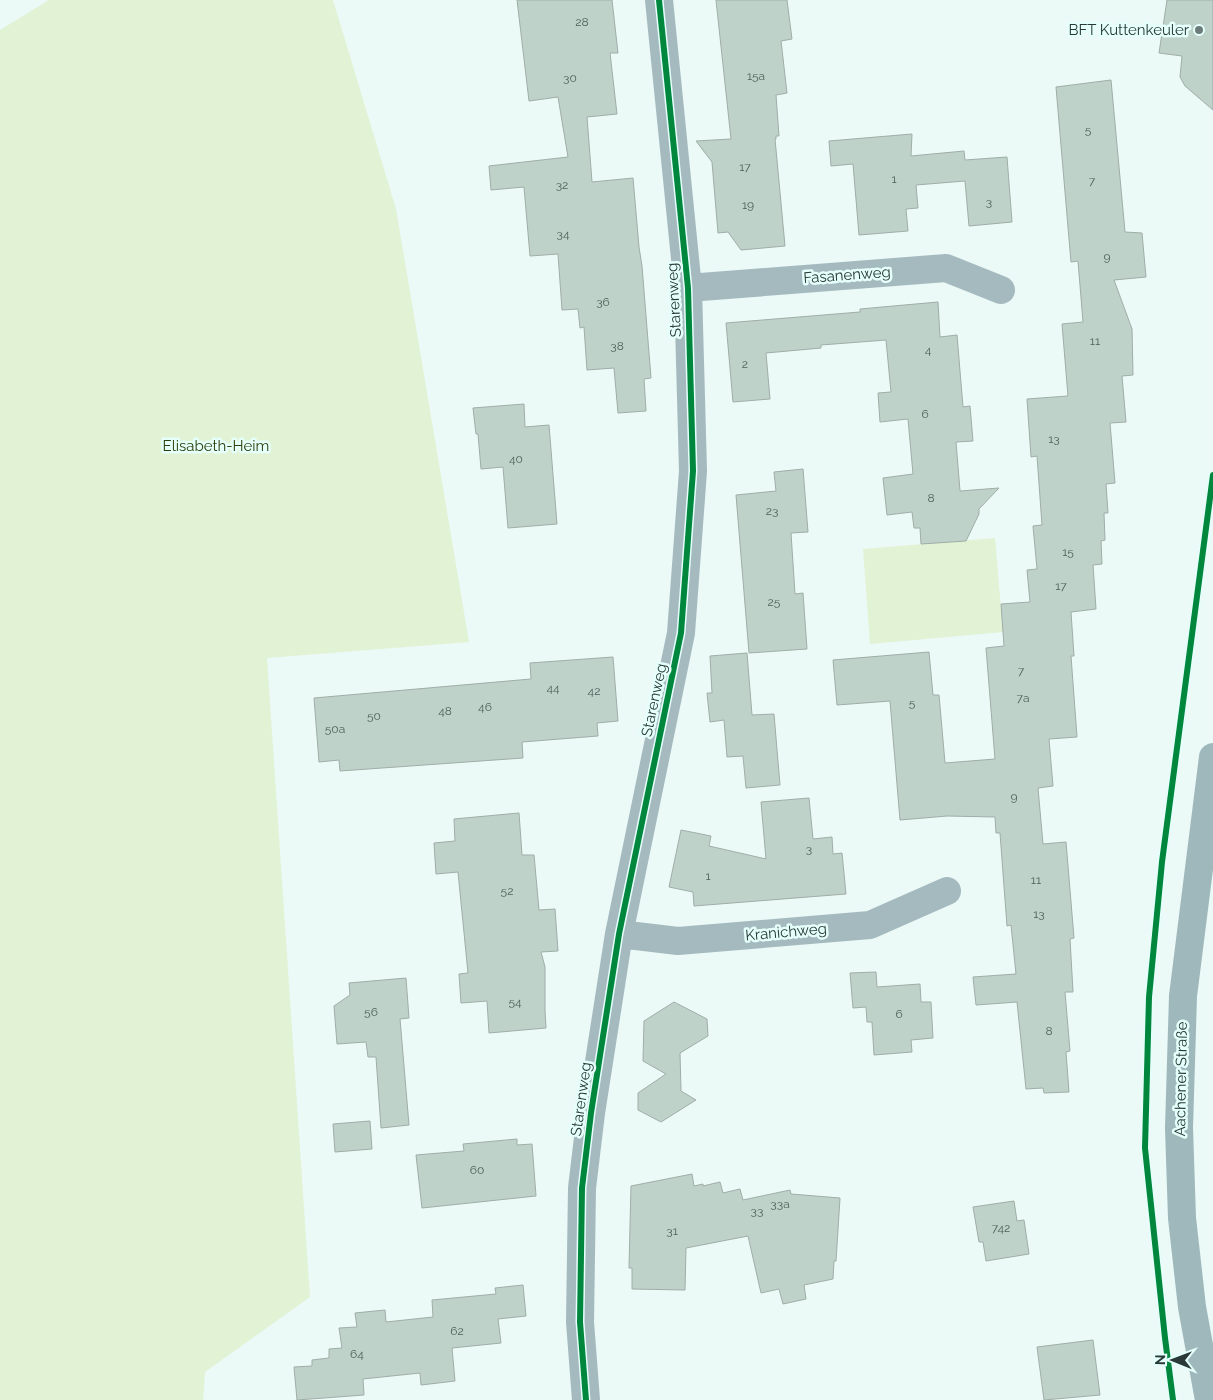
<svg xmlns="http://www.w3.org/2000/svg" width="1213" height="1400" font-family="Raleway,sans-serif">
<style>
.green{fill:#e2f2d4}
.building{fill:#bfd2c9;stroke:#a0ada8}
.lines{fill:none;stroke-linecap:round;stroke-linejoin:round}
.minor{stroke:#a5babf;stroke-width:28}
.secondary{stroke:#9eb8bc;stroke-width:28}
.cycleway-casing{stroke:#e5fffb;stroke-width:9}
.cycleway{stroke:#00873e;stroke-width:6}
.poi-dot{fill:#6c7c7a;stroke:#e5fffb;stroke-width:2}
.labels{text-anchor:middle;stroke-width:5;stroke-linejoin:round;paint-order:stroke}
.number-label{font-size:12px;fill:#4e5f5c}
.poi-label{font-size:15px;fill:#283937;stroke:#e5fffb;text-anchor:end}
.street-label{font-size:15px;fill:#283937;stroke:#e5fffb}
.park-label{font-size:15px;fill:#303e0a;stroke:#e5fffb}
</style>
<rect width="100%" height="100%" fill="#ebf9f7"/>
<path class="green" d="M49 0H333L396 209 469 642 267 658 310 1297 205 1372 203 1400H0V30Z
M995 538 1003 632 870 644 863 549Z"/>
<path class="building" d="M517 0H612L618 53H610L617 114 587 117 592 182 633 178 639 247 642 266 651 378 644 379 646 411 618 413 614 368 587 370 584 327 580 328 578 309 562 310 558 254 530 256 524 187 491 190 489 166 568 157 558 97 529 101Z
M716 0H787L792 39 781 41 787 93 776 95 779 136H776V139H775L785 246 741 250 728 232 718 233 712 162 696 141 731 139Z
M1167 0H1213V110L1185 86 1180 77 1182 56 1159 53Z
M1111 80 1125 232 1142 233 1146 277 1114 280 1132 329 1133 375 1122 376 1126 422 1110 423 1115 483 1106 484 1108 513H1104L1105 540 1101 541 1102 564 1093 565 1096 609 1071 612 1074 656H1071L1077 737 1049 739 1053 786 1038 788 1043 844 1066 842 1074 938 1070 939 1073 992H1065L1070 1051 1066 1052 1069 1092 1044 1093 1043 1088 1026 1089 1017 1002 976 1005 973 977 1016 974 1011 925 1007 926 1000 833H996L995 817 947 816 900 820 890 701 837 705 833 660 929 652 933 695H939L945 763 995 759 986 648 1004 646 1001 604 1030 602 1027 570 1037 569 1033 526 1042 525 1037 456 1031 457 1027 399 1068 396 1062 324 1083 322 1078 261 1071 262 1056 87Z
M912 134 911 156 964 151 965 160 1007 157 1012 222 969 226 965 181 916 185 918 208 906 209 908 231 859 235 853 164 831 166 829 141Z
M938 302 940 337 957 335 963 407 970 406 973 441 956 442 960 491 999 488 979 509V514L966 541 921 544 920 528H914L912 512 887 515 883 478 913 474 908 419 880 422 878 393 891 392 886 340 821 345V348L766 353 770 399 733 402 726 323 860 312V309Z
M524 404 525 427 549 425 557 524 508 528 503 467 481 469 478 434H476L473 408Z
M803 469 808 532 791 533 795 594 803 593 807 649 749 653 736 495 776 491 774 472Z
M747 653 752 715 774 714 780 785 746 788 743 756 727 757 724 720 710 722 707 693H712L710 656Z
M613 657 618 721 597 723 598 736 522 742 523 758 340 771 339 760 319 762 314 698 531 679 530 663Z
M809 798 813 839 832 837 833 854 842 853 846 894 694 906 693 892 669 887 681 830 711 836 709 846 766 859 761 802Z
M519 813 522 855H534L539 910 555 909 558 951 541 952 545 967V1010L546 1028 489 1033 487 1001 461 1003 459 974 468 973 458 872 436 874 434 843 455 841 454 819Z
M876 972 877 987 920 984 921 1002H931L933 1038 911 1040 912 1052 874 1055 872 1022H867L866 1007 853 1008 850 973Z
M406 978 409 1018 400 1019 409 1125 381 1128 376 1057H368L366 1042 337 1044 334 1006 350 995 349 983Z
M674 1002 707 1019 708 1036 680 1053 681 1091 696 1100 661 1122 638 1110V1093L666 1074 643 1061 644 1021Z
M370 1121 372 1149 335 1152 333 1124Z
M517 1139V1145L532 1144 536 1196 422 1208 416 1155 464 1151 463 1144Z
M692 1174 694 1186 703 1184V1186L720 1182 723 1193 740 1189 743 1200 790 1190 791 1194 840 1198 836 1261H834L833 1279 804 1285 806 1299 783 1304 779 1289 761 1293 748 1236 686 1248 685 1290 632 1289V1268H629L631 1186Z
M1014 1201 1017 1221 1024 1220 1029 1254 986 1261 983 1242H979L973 1207Z
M523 1285 526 1316 498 1319 501 1343 452 1348 455 1381 421 1385 420 1373 363 1379 364 1395 297 1400 294 1367 312 1366V1360L329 1358V1349L342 1348 339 1328 357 1327 355 1313 385 1310 386 1322 433 1317 432 1300 496 1294 495 1288Z
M1093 1340 1100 1395 1044 1400 1037 1347Z"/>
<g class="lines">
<path class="minor" d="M688 288 946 268 1001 290
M619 934 678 941 870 925 947 891
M586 1400 580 1322 582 1188 591 1113 619 934 681 633 693 471 688 288 659 0"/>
<path class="secondary" d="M1209 1400 1192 1307 1182 1218 1179 1128 1183 996 1213 757"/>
<defs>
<path id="cycleway" d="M586 1400 580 1322 582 1188 591 1113 619 934 681 633 693 471 688 288 659 0
M1173 1400 1165 1338 1145 1148 1149 997 1162 862 1213 475"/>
</defs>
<use href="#cycleway" class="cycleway-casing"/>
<use href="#cycleway" class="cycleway"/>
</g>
<circle class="poi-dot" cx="1199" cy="30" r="5"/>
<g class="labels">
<g class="number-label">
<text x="582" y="26">28</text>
<text x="756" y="80">15a</text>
<text x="570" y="82">30</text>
<text x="1088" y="134">5</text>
<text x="745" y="171">17</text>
<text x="894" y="183">1</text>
<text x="1092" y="185">7</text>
<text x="562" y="189">32</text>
<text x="989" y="206">3</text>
<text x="748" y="209">19</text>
<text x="563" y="238">34</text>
<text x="1107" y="261">9</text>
<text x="603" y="306">36</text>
<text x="1095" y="345">11</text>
<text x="617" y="350">38</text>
<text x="928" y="354">4</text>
<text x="745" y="368">2</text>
<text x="925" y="418">6</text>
<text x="1054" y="443">13</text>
<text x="516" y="463">40</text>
<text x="931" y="502">8</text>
<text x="772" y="515">23</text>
<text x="1068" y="556">15</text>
<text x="1061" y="590">17</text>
<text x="774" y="606">25</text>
<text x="1021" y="675">7</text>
<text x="553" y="692">44</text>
<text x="594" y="695">42</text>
<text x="1023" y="702">7a</text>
<text x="912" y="707">5</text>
<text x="485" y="711">46</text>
<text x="445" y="715">48</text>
<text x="374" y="720">50</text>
<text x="335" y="733">50a</text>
<text x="1014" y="801">9</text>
<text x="809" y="853">3</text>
<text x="708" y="880">1</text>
<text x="1036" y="884">11</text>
<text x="507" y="895">52</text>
<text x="1039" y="918">13</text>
<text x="515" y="1006">54</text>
<text x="371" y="1016">56</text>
<text x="899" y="1018">6</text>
<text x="1049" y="1035">8</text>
<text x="477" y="1174">60</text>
<text x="780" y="1208">33a</text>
<text x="757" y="1215">33</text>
<text x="1001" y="1232">742</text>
<text x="672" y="1235">31</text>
<text x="457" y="1335">62</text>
<text x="357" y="1358">64</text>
</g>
<g class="poi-label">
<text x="1189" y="35">BFT Kuttenkeuler</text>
</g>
<g class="street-label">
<text transform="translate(847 275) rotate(-4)" y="5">Fasanenweg</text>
<text transform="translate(674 300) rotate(-93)" y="5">Starenweg</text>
<text transform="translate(654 700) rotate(-78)" y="5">Starenweg</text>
<text transform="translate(786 932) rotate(-5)" y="5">Kranichweg</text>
<text transform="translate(1181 1079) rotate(-89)" y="5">Aachener Straße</text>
<text transform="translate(581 1099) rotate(-82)" y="5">Starenweg</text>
</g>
<g class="park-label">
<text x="216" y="451">Elisabeth-Heim</text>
</g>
</g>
<g transform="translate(1173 1360) rotate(271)" stroke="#e5fffb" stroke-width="4" paint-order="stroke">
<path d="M0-4L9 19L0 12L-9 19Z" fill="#283937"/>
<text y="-8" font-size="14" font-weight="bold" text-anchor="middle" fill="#283937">N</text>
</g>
</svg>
